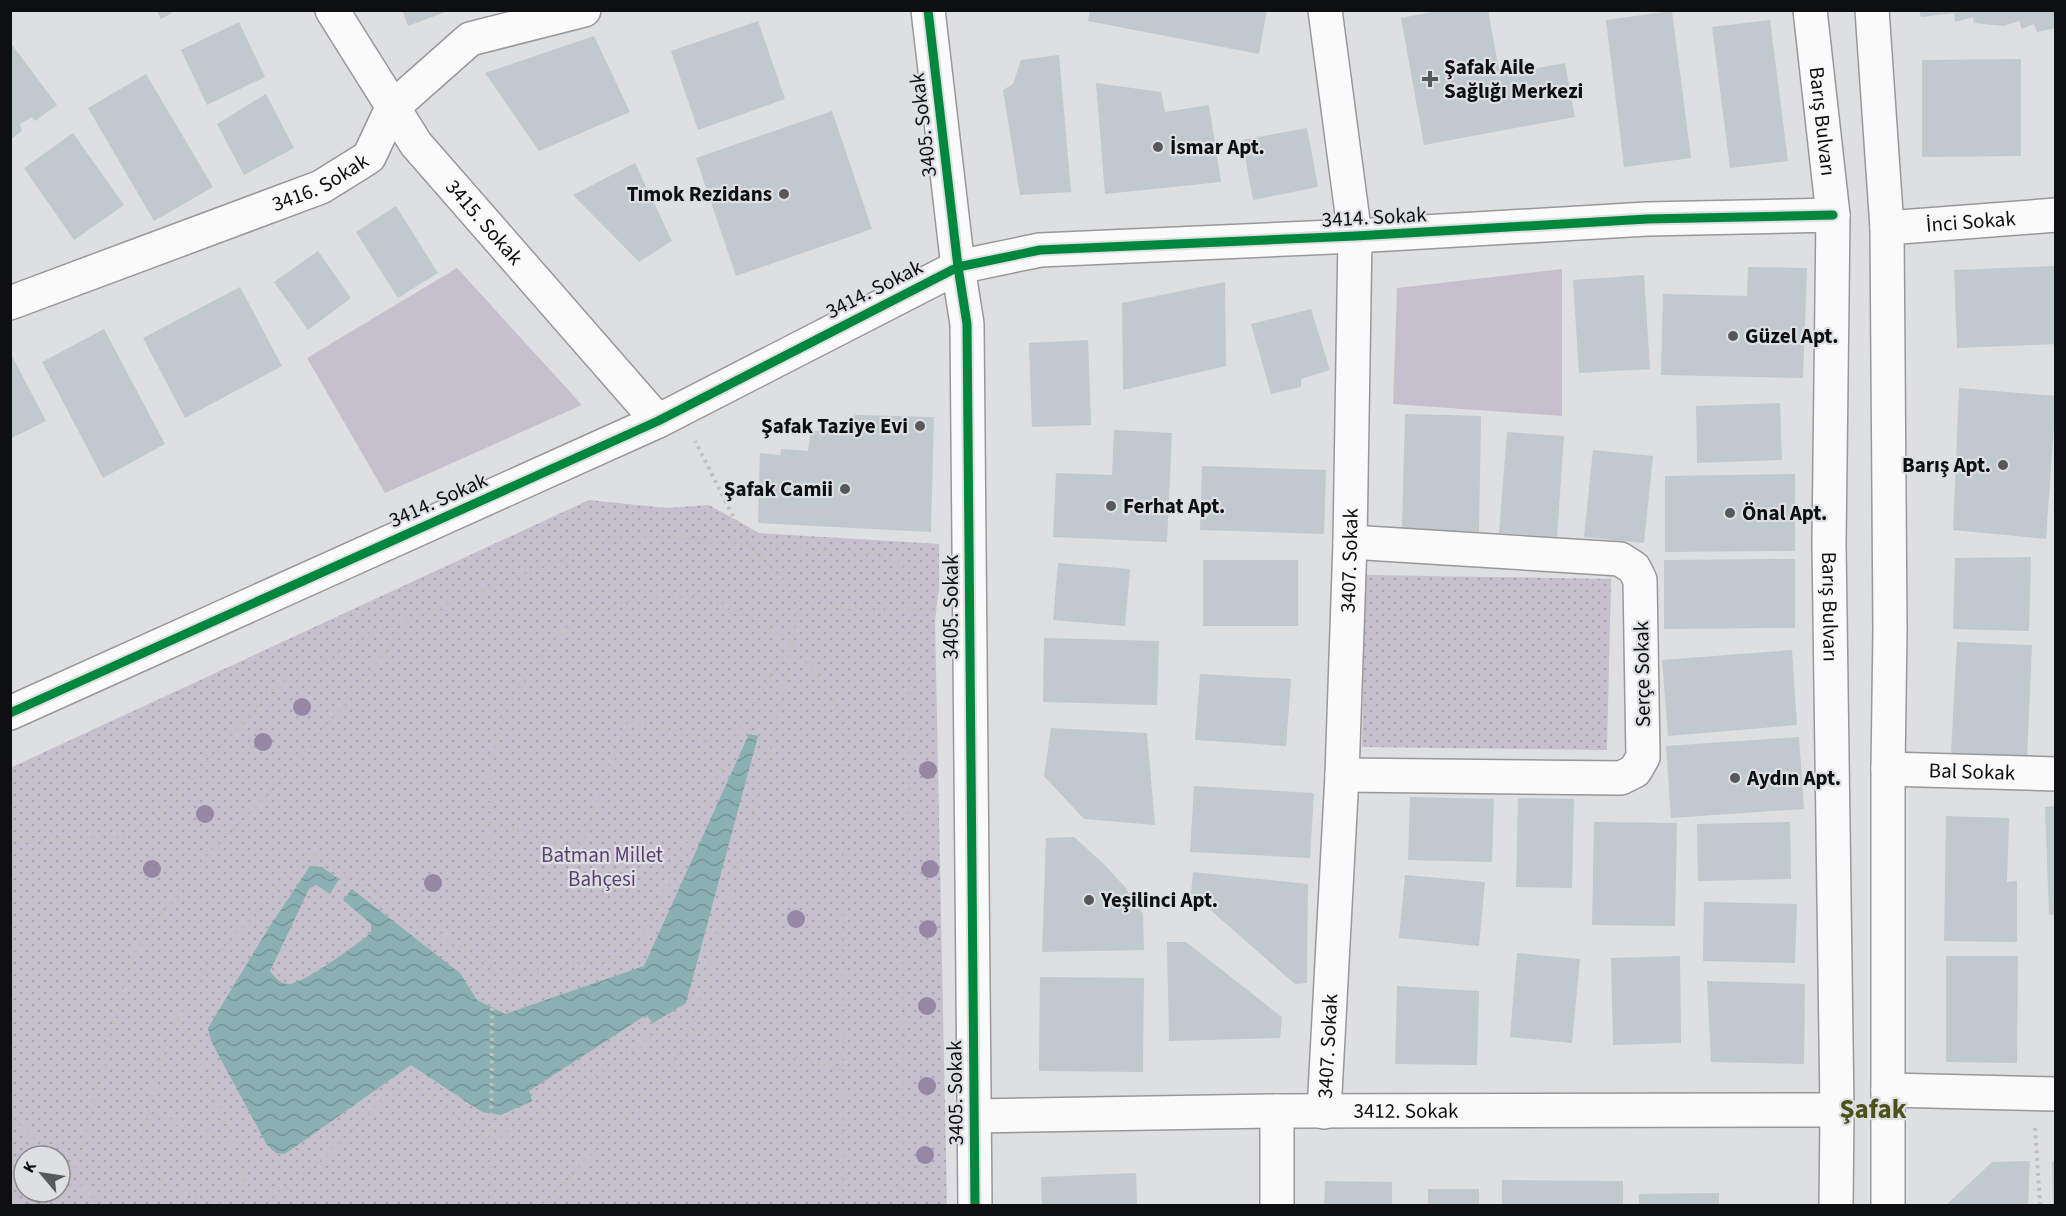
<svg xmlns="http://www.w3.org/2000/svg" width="2066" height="1216" font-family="'Source Sans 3',sans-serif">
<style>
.green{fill:#c6c0ce}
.park{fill:url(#park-dots);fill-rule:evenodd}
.water{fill:url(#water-waves)}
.building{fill:#bfc9ce}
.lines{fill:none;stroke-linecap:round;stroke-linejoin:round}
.minor-casing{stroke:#98989a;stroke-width:36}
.major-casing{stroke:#98989a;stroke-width:36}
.path{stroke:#c0c0c1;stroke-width:4;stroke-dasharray:3 4.5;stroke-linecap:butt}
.minor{stroke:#fafafa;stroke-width:33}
.major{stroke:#fafafa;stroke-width:33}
.cycleway-casing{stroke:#dddfe2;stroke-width:13}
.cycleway{stroke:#00873e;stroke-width:9}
.tree{fill:#9687a4}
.poi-dot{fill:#575859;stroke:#dddfe2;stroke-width:2}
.labels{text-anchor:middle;stroke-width:4.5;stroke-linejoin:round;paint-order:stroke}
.poi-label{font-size:21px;font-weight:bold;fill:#0e0f10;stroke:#dddfe2;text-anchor:start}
.street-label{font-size:21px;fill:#0e0f10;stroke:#dddfe2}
.park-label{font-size:21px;fill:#5b3f72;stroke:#dddfe2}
.district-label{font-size:27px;font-weight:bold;fill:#4d5218;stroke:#dddfe2}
</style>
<defs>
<pattern id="park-dots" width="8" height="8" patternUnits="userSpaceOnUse" patternTransform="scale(1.5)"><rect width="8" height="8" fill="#c6c0ce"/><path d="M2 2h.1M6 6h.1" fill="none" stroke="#a9a4b0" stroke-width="1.8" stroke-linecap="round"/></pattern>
<pattern id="water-waves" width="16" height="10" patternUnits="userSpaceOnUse" patternTransform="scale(1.5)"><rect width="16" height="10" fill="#8ab0b2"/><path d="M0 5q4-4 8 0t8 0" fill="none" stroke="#769698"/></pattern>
</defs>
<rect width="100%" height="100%" fill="#dedfe1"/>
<path class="green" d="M457 268 582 405 385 493 307 358Z
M1562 269V416L1393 404 1397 288Z"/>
<path class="park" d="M589 500 666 508 709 505 759 533 939 544V587L935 621 947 1205H11L10 768ZM24 1156H60V1192H24Z
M1365 575 1611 579 1607 750 1362 747Z"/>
<path class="water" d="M749 734 758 736 686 1003 653 1023 646 1015 529 1091 532 1101 501 1115 482 1112 411 1065 285 1154 276 1153 267 1145 211 1041 208 1028 268 929 310 866 322 867 339 879 330 894 316 885 309 889 270 971C275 977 279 983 288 984 303 985 357 944 371 933V924L343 900 352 889 460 973 477 1000 505 1014 644 966Z"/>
<path class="building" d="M156 10H177L161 19Z
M402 10H448V11L408 26Z
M1090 10H1267L1259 54 1088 21Z
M1442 10H1488L1500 75 1565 63 1575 117 1424 145 1401 18Z
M1919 10H2056V28L2037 32 2034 24 2022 29 2019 21 2003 26 1974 23 1973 17 1955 22 1954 13 1921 17Z
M1672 11 1691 158 1624 167 1606 20Z
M1770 20 1788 161 1730 168 1712 27Z
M758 21 785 99 698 130 671 51Z
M239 22 265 77 207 105 181 50Z
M594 36 630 112 539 151 485 73Z
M10 42 57 105 35 121 32 117 20 124 22 131 10 140Z
M1059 55 1071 192 1020 195 1003 90 1013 84 1021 60Z
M2021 59V156L1922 157V60Z
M146 74 213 187 154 221 88 108Z
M1096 83 1161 92 1165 112 1209 105 1221 182 1105 194Z
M266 94 294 148 244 175 217 124Z
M832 111 872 229 736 276 696 158Z
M1307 128 1318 187 1253 200 1242 140Z
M73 133 124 205 74 240 24 168Z
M635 163 672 241 639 262 573 195Z
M396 206 438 273 398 298 356 232Z
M318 251 351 298 308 330 274 282Z
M2056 266V344L1957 348 1954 270Z
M1748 267 1807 268 1803 378 1661 375 1663 294 1747 296Z
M1644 275 1650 369 1579 373 1573 280Z
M1225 282 1226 366 1123 390 1122 303Z
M240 287 282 366 185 418 143 338Z
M1311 309 1330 370 1301 379V387L1271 394 1251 324Z
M104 329 165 444 103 478 42 362Z
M1088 340 1091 425 1032 427 1029 343Z
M10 352 46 421 10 439Z
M1959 388 2056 396 2046 539 1953 530Z
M1780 403 1782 460 1697 463 1696 406Z
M1405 414 1481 416 1479 532 1402 528Z
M856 415 934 417 931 532 758 523 760 453 780 455 781 449 808 451 811 431H837L840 422Z
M1114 430 1172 433 1167 542 1053 537 1056 473 1112 475Z
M1507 432 1564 436 1557 537 1499 533Z
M1593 450 1653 456 1644 543 1584 537Z
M1202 466 1326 470 1324 534 1200 530Z
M1795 474V551L1665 552V476Z
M2031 557 2029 631 1953 629 1955 558Z
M1795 559V628L1664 629V560Z
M1203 560H1298V626H1203Z
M1058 563 1130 569 1125 626 1053 620Z
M1044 638 1159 641 1157 705 1043 702Z
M1957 642 2032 645 2027 758 1951 754Z
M1792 650 1797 725 1668 736 1662 660Z
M1200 674 1291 679 1286 746 1195 740Z
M1051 728 1147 733 1155 825 1084 819 1044 776Z
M1799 737 1804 809 1671 818 1666 746Z
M1194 786 1314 793 1310 858 1190 852Z
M1410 797 1494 799 1492 862 1408 860Z
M1518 798 1574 799 1572 888 1516 887Z
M2056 806V914L2049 915 2045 807Z
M1946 816 2009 818 2007 882 2017 881V942L1944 941Z
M1594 822 1677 823 1675 926 1592 925Z
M1790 822 1791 879 1698 881 1697 824Z
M1074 837 1104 864 1125 887 1143 914 1144 950 1042 952 1046 838Z
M1193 872 1308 884 1307 983 1295 984 1191 893Z
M1405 875 1485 882 1479 946 1399 938Z
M1704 902 1797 904 1795 963 1703 961Z
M1167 942H1186L1282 1017 1280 1038 1169 1041Z
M1517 953 1580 959 1572 1043 1510 1037Z
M1680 956 1681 1043 1613 1045 1611 958Z
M1946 956H2018L2017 1063 1946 1062Z
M1040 977 1144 978 1143 1072 1039 1071Z
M1707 981 1805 984 1804 1064 1711 1062Z
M1397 986 1479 991 1477 1065 1395 1064Z
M2030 1161 2028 1206H1945L1992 1162Z
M2052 1161H2056V1206H2053Z
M1136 1173 1137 1206H1042L1041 1177Z
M1502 1180 1623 1181V1206H1502Z
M1325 1181 1392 1182V1206H1324Z
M1428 1189H1479V1206H1428Z
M1719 1193V1206H1639V1194Z"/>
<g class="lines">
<defs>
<g id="minor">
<path id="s1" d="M332 10 416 144 658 421"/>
<path d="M928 10 958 267 967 324 975 1206"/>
<path id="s2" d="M1887 228 2056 215"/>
<path id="s3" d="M10 303 321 187 369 157 392 108 470 39 584 10"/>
<path d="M10 713 658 421 958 267 1040 250 1355 236 1647 219 1833 215"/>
<path id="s4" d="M1888 769 2056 774"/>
<path d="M1342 775 1621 778 1635 771 1643 757 1640 580 1634 568 1620 559 1350 542"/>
<path d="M1888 1090 2056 1094"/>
<path id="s5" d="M1324 1112 1342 775 1350 542 1355 236 1325 10"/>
<path id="s6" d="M974 1116 1277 1111 1837 1110"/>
<path d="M1277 1206V1111"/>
</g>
<g id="major">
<path id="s7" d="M1810 10 1833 215 1829 544 1837 1110 1836 1206"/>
<path d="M1872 10 1887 228 1890 630 1888 769V1206"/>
</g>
</defs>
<use href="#minor" class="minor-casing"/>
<use href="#major" class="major-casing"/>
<path class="path" d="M795 605 935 610
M490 823 579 849 628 720 732 747
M10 842 126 835 162 812 269 692 364 637 622 535 674 537 751 546 877 554 896 561 909 578 912 615 900 1206
M177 1018 191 1039 230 1137 242 1173 245 1206
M148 1113 200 1131 229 1137
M10 1114 53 1156
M60 1163 101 1206
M74 1176 130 962 150 926 215 849 302 756 411 619
M10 1180 15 1206
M226 1206C198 1198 158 1184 139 1162L140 1144 167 1037 208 964 308 854H319L334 863 407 914 492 967 524 972 608 960 630 949 645 933 742 726 791 641
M261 1206C294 1186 323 1157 351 1131 374 1110 384 1095 415 1086L490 1141 528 1122 654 1035 691 1031 843 1070
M491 1206 492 995 489 777 504 712 531 668 559 635 598 608 643 598 692 595 725 604 791 641 826 688 846 725 842 1206
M543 1206 672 1066 691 1031 773 740 797 618 793 593 751 546 736 522 695 441
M2031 1206 2040 1204 2035 1127"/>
<use href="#minor" class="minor"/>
<use href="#major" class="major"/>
<defs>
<path id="cycleway" d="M928 10 958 267 967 324 975 1206
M10 713 658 421 958 267 1040 250 1355 236 1647 219 1833 215"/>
</defs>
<use href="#cycleway" class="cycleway-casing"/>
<use href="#cycleway" class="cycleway"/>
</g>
<g class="tree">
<circle cx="302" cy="707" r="9"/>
<circle cx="263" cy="742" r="9"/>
<circle cx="928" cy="770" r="9"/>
<circle cx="205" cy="814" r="9"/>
<circle cx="152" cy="869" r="9"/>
<circle cx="930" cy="869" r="9"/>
<circle cx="433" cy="883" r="9"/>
<circle cx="796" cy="919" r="9"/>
<circle cx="928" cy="929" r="9"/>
<circle cx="927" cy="1006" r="9"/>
<circle cx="927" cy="1086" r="9"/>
<circle cx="925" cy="1155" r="9"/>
</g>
<g class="poi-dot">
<path d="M1427 70h6v6h6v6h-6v6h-6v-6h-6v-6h6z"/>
<circle cx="1158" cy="147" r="6"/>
<circle cx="784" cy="194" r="6"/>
<circle cx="1733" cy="336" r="6"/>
<circle cx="920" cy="426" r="6"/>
<circle cx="2003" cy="465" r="6"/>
<circle cx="845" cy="489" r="6"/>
<circle cx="1111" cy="506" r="6"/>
<circle cx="1730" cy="513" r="6"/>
<circle cx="1735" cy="778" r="6"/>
<circle cx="1089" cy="900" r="6"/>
</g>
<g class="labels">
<g class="poi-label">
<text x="1444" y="74">Şafak Aile<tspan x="1444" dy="24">Sağlığı Merkezi</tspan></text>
<text x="1170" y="154">İsmar Apt.</text>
<text x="772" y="201" text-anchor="end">Tımok Rezidans</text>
<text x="1745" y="343">Güzel Apt.</text>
<text x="908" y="433" text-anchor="end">Şafak Taziye Evi</text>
<text x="1991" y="472" text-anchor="end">Barış Apt.</text>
<text x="833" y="496" text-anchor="end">Şafak Camii</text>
<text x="1123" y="513">Ferhat Apt.</text>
<text x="1742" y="520">Önal Apt.</text>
<text x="1747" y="785">Aydın Apt.</text>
<text x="1101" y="907">Yeşilinci Apt.</text>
</g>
<g class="street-label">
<text dy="7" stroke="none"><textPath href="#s7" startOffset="112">Barış Bulvarı</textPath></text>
<text transform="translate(923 125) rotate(-97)" y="7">3405. Sokak</text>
<text dy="7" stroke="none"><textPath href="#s3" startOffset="333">3416. Sokak</textPath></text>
<text transform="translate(1374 217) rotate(-3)" y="7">3414. Sokak</text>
<text dy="7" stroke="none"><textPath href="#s2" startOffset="84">İnci Sokak</textPath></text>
<text dy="7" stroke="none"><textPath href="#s1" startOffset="262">3415. Sokak</textPath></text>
<text transform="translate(874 289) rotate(-27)" y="7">3414. Sokak</text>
<text transform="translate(438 500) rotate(-24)" y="7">3414. Sokak</text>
<text dy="7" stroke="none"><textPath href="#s5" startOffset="552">3407. Sokak</textPath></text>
<text transform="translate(951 607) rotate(-90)" y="7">3405. Sokak</text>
<text dy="7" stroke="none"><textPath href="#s7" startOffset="598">Barış Bulvarı</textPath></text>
<text transform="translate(1642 674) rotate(-91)" y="7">Serçe Sokak</text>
<text dy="7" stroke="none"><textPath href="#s4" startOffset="84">Bal Sokak</textPath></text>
<text dy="7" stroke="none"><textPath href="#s5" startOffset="66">3407. Sokak</textPath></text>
<text transform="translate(955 1093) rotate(-91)" y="7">3405. Sokak</text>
<text dy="7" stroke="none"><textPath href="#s6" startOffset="432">3412. Sokak</textPath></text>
</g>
<g class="park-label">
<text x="602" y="862">Batman Millet<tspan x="602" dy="24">Bahçesi</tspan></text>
</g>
<g class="district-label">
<text x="1873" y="1118">Şafak</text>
</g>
</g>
<rect width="2066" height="1216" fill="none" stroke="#0e0f10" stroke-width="24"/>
<g transform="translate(42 1174) rotate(299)"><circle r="28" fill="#dddfe2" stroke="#8a8c8e" stroke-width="1.5"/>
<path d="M0-4.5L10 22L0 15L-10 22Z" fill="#575859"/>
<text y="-9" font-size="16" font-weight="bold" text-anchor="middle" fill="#0e0f10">K</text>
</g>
</svg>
